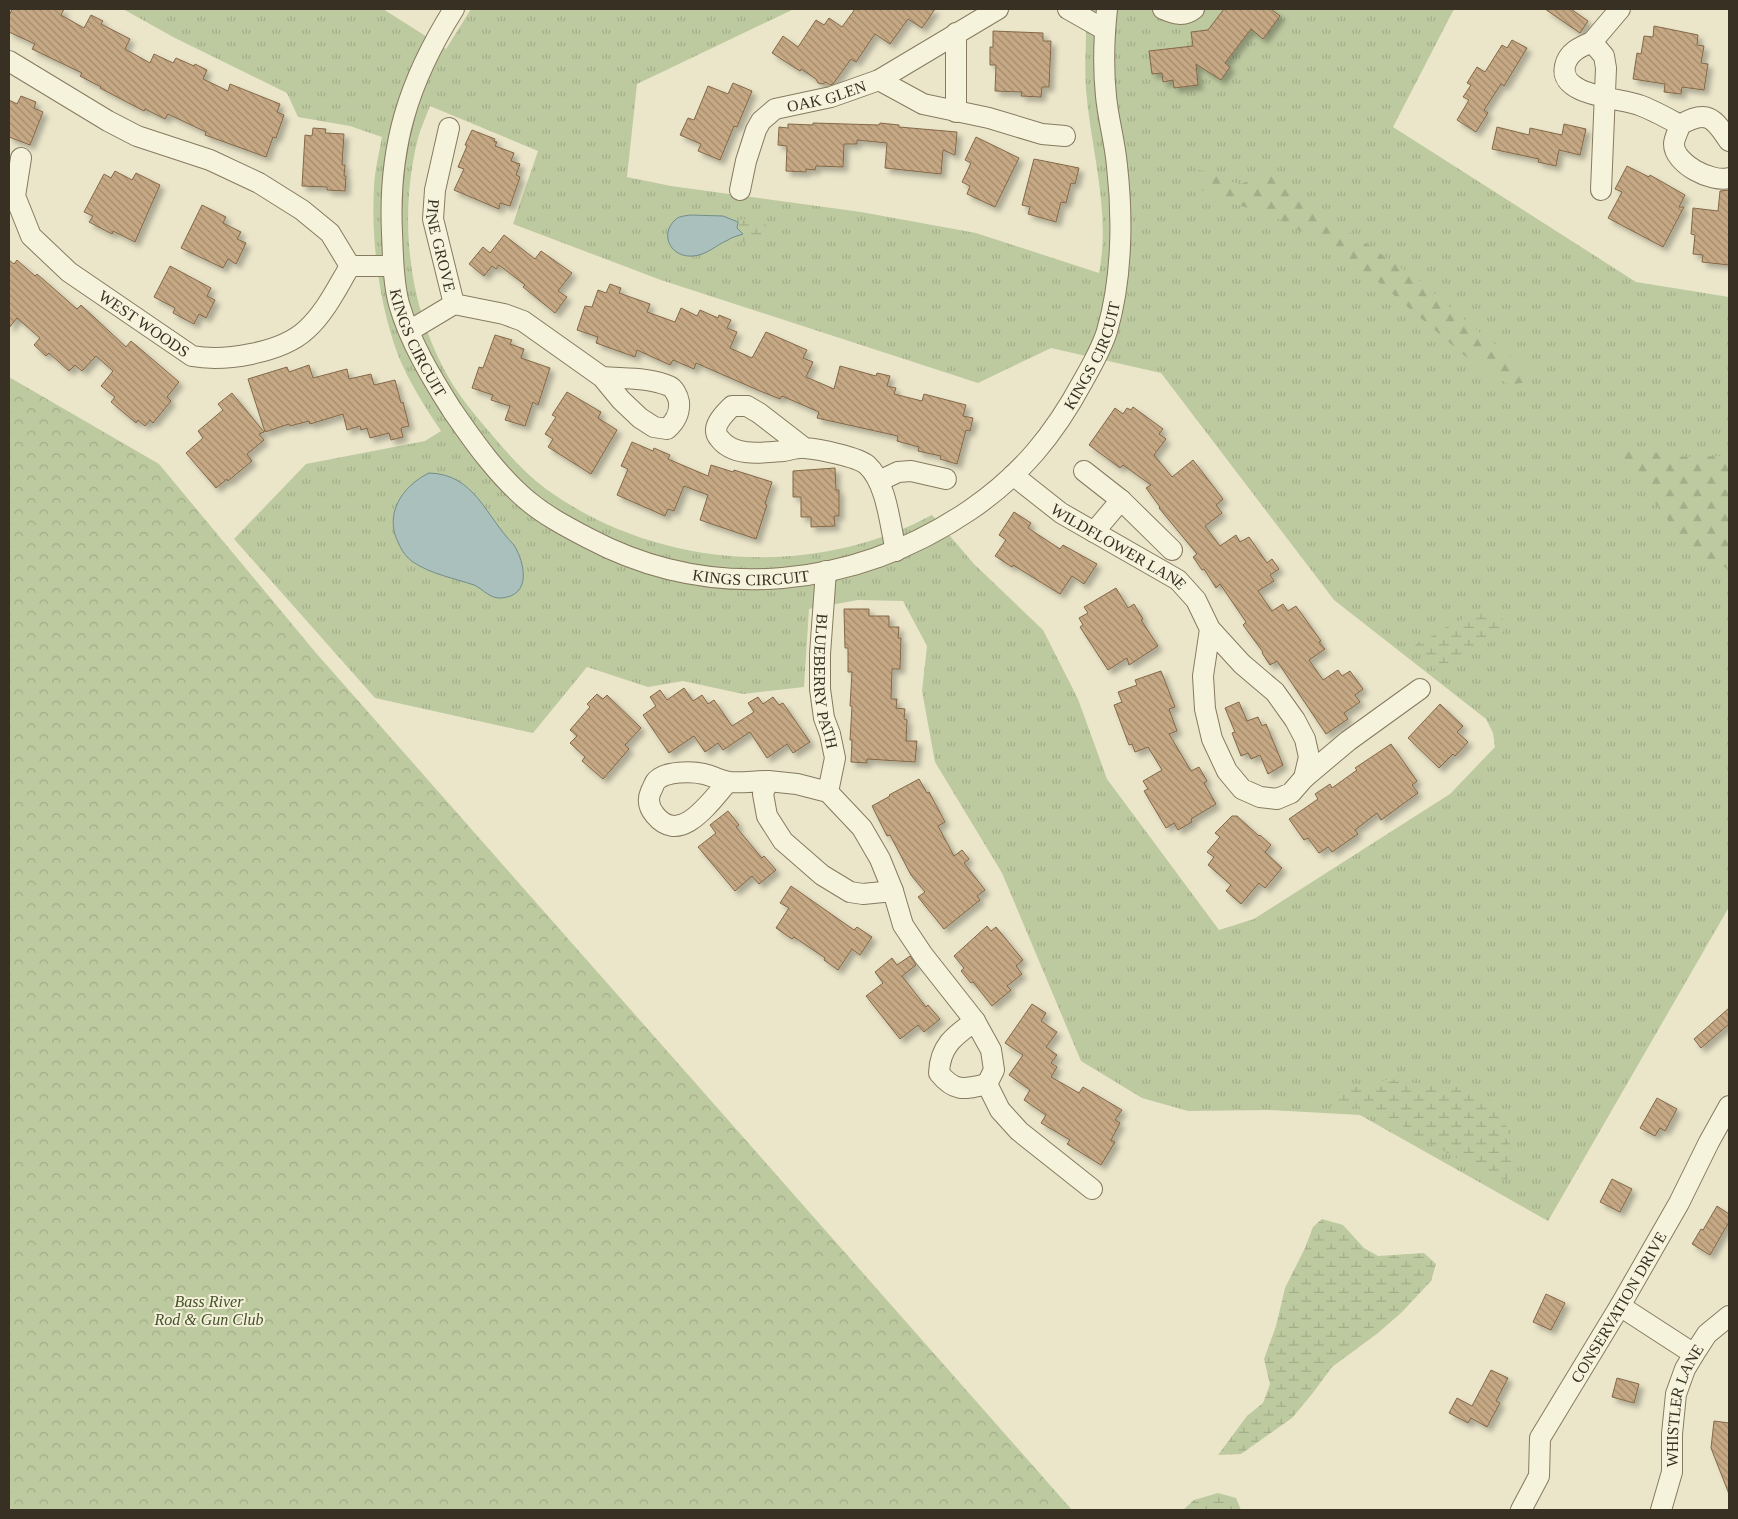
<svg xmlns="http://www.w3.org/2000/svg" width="1738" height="1519" font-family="'Times New Roman',serif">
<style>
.grass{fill:url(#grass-tufts);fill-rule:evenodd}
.forest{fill:url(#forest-firs)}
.wetland{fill:url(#wetland-marsh)}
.park{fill:url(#park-crowns)}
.water{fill:#aac0bd;stroke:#718e8b}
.building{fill:url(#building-back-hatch);stroke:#836848;filter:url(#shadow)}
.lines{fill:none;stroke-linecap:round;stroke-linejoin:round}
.minor-casing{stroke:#867a60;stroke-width:22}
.minor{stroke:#f6f3dd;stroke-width:20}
.labels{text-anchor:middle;stroke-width:4;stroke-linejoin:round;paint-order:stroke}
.street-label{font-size:16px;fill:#383022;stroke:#f3efd9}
.park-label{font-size:16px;font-style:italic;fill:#43532a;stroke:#f3efd9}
</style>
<defs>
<pattern id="grass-tufts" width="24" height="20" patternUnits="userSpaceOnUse" patternTransform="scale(1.25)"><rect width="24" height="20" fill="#bdc99f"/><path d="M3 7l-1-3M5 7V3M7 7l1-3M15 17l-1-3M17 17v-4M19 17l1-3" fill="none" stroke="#a3ad89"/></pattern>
<pattern id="forest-firs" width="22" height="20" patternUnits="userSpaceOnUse" patternTransform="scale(1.25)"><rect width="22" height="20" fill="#bdc99f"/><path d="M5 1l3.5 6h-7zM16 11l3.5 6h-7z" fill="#a3ad89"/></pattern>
<pattern id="wetland-marsh" width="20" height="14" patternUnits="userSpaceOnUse" patternTransform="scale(1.25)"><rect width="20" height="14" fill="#bdc99f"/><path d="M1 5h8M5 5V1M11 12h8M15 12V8" fill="none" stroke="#a3ad89"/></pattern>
<pattern id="park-crowns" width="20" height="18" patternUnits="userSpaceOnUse" patternTransform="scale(1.25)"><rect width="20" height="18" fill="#bdc99f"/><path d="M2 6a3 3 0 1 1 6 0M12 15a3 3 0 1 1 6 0" fill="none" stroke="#a3ad89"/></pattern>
<pattern id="building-back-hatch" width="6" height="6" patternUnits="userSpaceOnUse" patternTransform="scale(1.25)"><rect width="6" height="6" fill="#c6a984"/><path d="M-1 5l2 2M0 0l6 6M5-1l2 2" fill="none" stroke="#a28a6c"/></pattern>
<filter id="shadow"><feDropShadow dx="4.5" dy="4.5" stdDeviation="2.5" flood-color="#0004"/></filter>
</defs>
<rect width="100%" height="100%" fill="#ebe6ca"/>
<path class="grass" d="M123 9H383L446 49 471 9H794L637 84 627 177 671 186 861 212 976 233 1099 273C1111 213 1091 150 1086 90 1084 63 1087 36 1086 9H1454L1393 127 1636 282 1729 297V907L1548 1221 1360 1115 1268 1110 1188 1111 1142 1098 1081 1061 1002 873 935 762 922 691 927 646 903 601 858 600 809 609 804 687 743 694 683 681 648 687 587 667 533 733 375 698 234 539 306 464 425 441 441 431C425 407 409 382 398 355 379 304 371 241 374 186 375 170 379 153 382 137L350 126 298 117 287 93 175 38ZM430 106 538 151 513 224 661 280 978 383 1051 348 1161 373 1334 600 1486 719 1493 733 1495 747 1450 794 1254 919 1219 930 1107 779 1078 699 1043 630 974 564 932 515C811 580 657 569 546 489 526 474 508 454 492 435 475 415 457 394 445 371 407 301 399 214 418 138 421 127 426 117 430 106Z"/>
<path class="forest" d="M1198 170 1209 172 1222 179 1240 184 1269 175 1284 181 1297 196 1420 281 1479 332 1526 368 1530 373 1528 382 1509 385 1465 356 1381 284 1323 243 1278 219 1256 210 1230 203 1205 192 1194 184 1191 174Z
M1639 449 1677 457 1729 456V570L1720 564 1693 559 1678 533 1650 496 1617 465 1616 459 1625 450Z"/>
<path class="wetland" d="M742 219C752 219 761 220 768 227V230L761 236 745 242 729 239 742 234 737 228 738 222Z
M1481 610C1492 610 1499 614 1506 623V627L1499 637 1466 655 1433 669 1426 662 1415 645C1420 640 1426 640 1432 636 1447 626 1464 618 1481 610Z
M1390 1079 1426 1084H1440L1466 1089 1489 1100 1500 1109 1503 1115 1510 1140 1511 1171 1507 1180 1490 1176 1414 1135 1399 1123 1380 1113 1364 1107 1328 1105V1098L1343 1090Z
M1322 1219 1343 1225 1364 1248 1378 1256 1424 1253 1436 1264 1431 1281 1402 1312 1378 1333 1332 1367 1312 1394 1292 1418 1241 1454 1218 1455 1247 1416 1263 1403 1270 1384 1264 1359 1276 1326 1285 1288 1305 1248 1313 1227Z
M1218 1493 1236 1498 1241 1510H1183L1194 1500Z"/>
<path class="park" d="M9 377 159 464 316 653 1072 1510H9Z"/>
<path class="water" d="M690 215 723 216 738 222 737 228 743 234C738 236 732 237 728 240 716 245 707 255 693 256 671 258 659 235 675 220 679 216 685 216 690 215Z
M429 473C475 474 486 517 514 545 525 563 532 596 501 598 490 599 483 589 474 585 453 578 431 574 413 562 406 557 402 551 399 544 383 515 402 486 429 473Z"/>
<path class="building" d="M12 9H64L61 15 84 28 91 15 103 21 101 24 130 39 125 49 150 63 154 54 173 63 176 58 194 66 195 64 207 70 203 79 228 91 230 84 280 104 277 112 284 115 276 138 273 137 266 157 205 135 206 132 168 114 165 119 145 109 144 111 100 88 101 87 80 76 82 73 32 49 35 44 9 32V16Z
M855 9H935L922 28 908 19 890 44 875 34 856 62 851 59 833 84 830 85 826 82 823 84 818 83 816 79 801 69 800 71 772 53 783 36 798 47 816 20 824 25 829 18 842 27Z
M1224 9H1271L1280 16 1263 39 1251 29 1225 63 1230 67 1221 80 1196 64 1198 85 1174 88 1173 80 1163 82 1162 73 1152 74 1149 51 1193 46 1191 32 1208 30Z
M1545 9H1571L1588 21 1580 33Z
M1654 26 1698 35 1697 45 1704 46 1701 63 1708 64 1704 90 1682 87 1681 94 1664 92 1665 84 1633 79 1637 53 1641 54 1644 36 1653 37Z
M993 31 1043 33V41H1051L1049 87H1042L1041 97 1021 96 1022 92 995 91 996 65H990V47H993Z
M1512 40 1527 48 1504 86 1501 84 1484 110 1488 113 1476 132 1457 120 1469 100 1463 97 1471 85 1467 83 1477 67 1485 72 1502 45 1507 48Z
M733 83 752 91 737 127 734 126 720 160 698 151 701 144 680 135 688 118 694 120 708 86 728 94Z
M21 96 36 102 34 108 43 112 30 145 9 137V100L17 104Z
M813 123 879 125 880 123 899 125V127L957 132 955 155 943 150 941 174 885 168 887 143 857 140V144H844L843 167 816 166 815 170 806 169V172L786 171 787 146 778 145 779 127 788 128V124L813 125Z
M1564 124 1586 129 1580 155 1559 150 1556 166 1538 162 1539 159 1492 149 1497 127 1529 135 1530 128 1562 135Z
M313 128 326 129 325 133 344 134 342 165H345L344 176H346L345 191 327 190V187L302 186 305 135 312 136Z
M472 130 495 139 494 141 497 142 495 146 514 153 511 161 520 164 516 175 520 177 510 206 500 203 499 209 454 190 464 169 458 167 467 146 465 145Z
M976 137 1019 158 995 207 967 194 970 186 962 182 971 163 965 160Z
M1034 159 1079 168 1075 184 1071 183 1066 203 1061 202 1056 222 1028 214 1030 207 1022 205Z
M1627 166 1649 177 1650 175 1685 195 1679 207H1684L1663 247 1608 218 1622 192 1615 189Z
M115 171 132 180 136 173 160 185 135 242 113 231 112 234 89 222 93 216 84 212 104 174 111 178Z
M1729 190V265L1702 262 1703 255 1693 254 1695 235 1691 234 1693 208 1718 211 1720 191Z
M202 205 226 217 223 223 241 232 237 239 246 243 236 264 228 259 223 268 181 248Z
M504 235 535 259 541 251 572 273 558 291 567 297 555 313 523 287 525 285 499 265 496 269 492 266 484 276 469 264 483 247 490 253Z
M9 260 14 264 17 260 35 276 37 274 77 309 81 305 126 347 131 341 179 382 167 397 171 401 153 423 150 420 145 426 138 420 136 423 111 402 115 397 101 386 113 371 96 356 82 371 75 365 69 371 49 353 46 356 34 345 40 338 17 318 9 328Z
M170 266 211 288 207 296 215 300 206 318 199 314 194 324 173 313 175 308 154 297Z
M610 284 621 288 619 293 650 304 647 312 675 322 681 308 697 316 700 310 718 318 719 315 731 320 727 328 737 332 730 348 752 358 766 332 807 350 803 358 813 362 806 377 834 389 840 366 876 376 877 373 890 376 887 386 896 388 894 394 922 401 924 394 966 405 963 416 973 418 970 431 966 430 957 464 940 459 941 456 918 451 919 447 897 441 898 436 817 418 819 412 782 396 780 399 760 391 696 363 694 369 673 360 670 365 637 350 635 357 596 343 598 337 577 330 585 306 592 307 598 290 606 293Z
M495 335 512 340 510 344 524 349 521 358 550 368 538 405 533 402 525 426 505 420 510 406 491 400 493 395 472 388 479 367 483 368Z
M309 365 313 378 347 369 349 379 371 374 374 385 395 380 401 403 403 402 409 426 401 428 403 437 391 440 389 433 370 438 367 428 361 430 360 426 347 430 343 414 310 424 309 421 290 426 289 424 265 432 248 379 287 367 289 372Z
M567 392 601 412 598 418 617 430 591 474 548 447 553 439 545 434 556 417 552 415Z
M232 393 264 432 259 434 264 440 247 454 252 461 228 481 227 479 216 488 186 453 203 438 198 431 223 410 218 404Z
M1133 407 1163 429 1159 434 1166 439 1154 455 1172 477 1193 460 1223 499 1216 505 1222 513 1205 526 1220 546 1236 535 1240 542 1249 537 1267 563 1272 559 1279 569 1270 575 1274 581 1258 591 1272 611 1283 604 1288 611 1296 606 1321 641 1319 642 1325 649 1309 660 1323 680 1338 670 1342 676 1350 671 1363 689 1355 695 1360 702 1344 713 1348 719 1326 734 1277 661 1270 665 1262 653 1263 652 1243 625 1246 622 1220 584 1216 588 1204 569 1202 570 1193 557 1197 554 1159 508 1160 507 1146 488 1151 485 1123 465 1120 468 1089 445 1115 408 1123 414 1127 408 1131 410Z
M632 442 653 451 654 448 670 455 668 459 708 476 711 465 733 472 734 470 772 482 765 504 767 505 756 539 700 520 708 495 684 486 674 511 668 509 665 516 617 495 628 469 621 466Z
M835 468 836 490H839V516H834L835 526 811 527V517H801V497H793V471Z
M1014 512 1031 523 1028 528 1060 549 1063 545 1097 564 1084 584 1072 576 1060 594 1013 565 1012 567 995 556 1006 540 999 535Z
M1116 588 1128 608 1134 604 1143 619 1141 620 1158 646 1129 665 1127 658 1108 670 1080 627 1083 625 1079 618 1088 613 1084 607Z
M844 609H869V616H889V627H899L898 638H901L900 669H892L891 699H897L896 708 905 709 904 719 907 720 906 741H917L915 762 867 759V763L851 762 852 740H850L852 706H850L852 672H848V648H845Z
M1161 671 1175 707 1169 709 1177 731 1169 734 1191 771 1199 767 1207 781 1204 783 1216 804 1191 819 1192 822 1178 830 1174 823 1166 828 1144 791 1148 789 1143 781 1162 770 1148 747 1135 752 1132 744 1129 745 1114 705 1122 702 1118 692 1137 685 1135 680Z
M684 688 693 701 702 695 708 704 714 700 732 726 754 712 748 703 758 697 763 704 773 697 779 705 783 703 810 742 793 753 787 744 767 758 750 732 723 750 718 743 705 752 694 736 669 753 643 715 656 706 650 697 660 690 667 700Z
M597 694 603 699 607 695 641 728 625 745 629 749 603 779 582 761 585 757 570 743 577 736 570 730 590 707 587 704Z
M1239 702 1247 721 1258 717 1262 726 1266 724 1283 765 1268 774 1260 755 1251 759 1248 753 1241 756 1232 733 1235 732 1225 708Z
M1440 704 1463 726 1457 732 1468 742 1455 756 1453 754 1439 768 1408 738Z
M1391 744 1417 781 1412 785 1418 793 1381 820 1377 813 1355 830 1358 834 1332 852 1328 847 1319 853 1308 838 1304 840 1289 819 1318 799 1315 794 1330 784 1332 788 1357 770 1355 768Z
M919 779 927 793 929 792 945 822 938 826 954 856 962 850 969 859 964 863 985 890 977 896 980 900 944 929 918 897 925 892 911 875 890 835 887 836 872 806 890 796 889 795Z
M728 811 739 825 736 827 762 858 764 856 776 870 759 884 752 876 735 891 698 847 716 833 710 825Z
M1232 816H1237L1259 836 1260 835 1271 845 1265 852 1282 868 1265 888 1259 883 1241 904 1226 891 1231 885 1208 865 1214 857 1207 852 1220 837 1215 833Z
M791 886 854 930 857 927 872 937 860 955 852 949 838 970 824 960 825 958 794 937 792 939 776 928 789 908 780 903Z
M987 926 991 931 996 927 1023 960 1016 966 1022 974 1007 986 1011 990 992 1006 973 982 971 983 961 971 964 968 954 956Z
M910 956 916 965 902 976 926 1007 928 1005 940 1019 924 1032 918 1025 900 1039 866 996 883 983 875 972 892 958 897 965Z
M1032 1004 1046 1013 1041 1021 1057 1032 1046 1047 1057 1055 1051 1063 1057 1067 1051 1077 1079 1093 1083 1087 1122 1110 1115 1120 1120 1123 1111 1140 1115 1142 1101 1165 1067 1144 1070 1140 1041 1123 1046 1115 1024 1100 1030 1090 1009 1075 1023 1055 1005 1043Z
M1729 1008V1024L1701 1048 1694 1039Z
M1657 1098 1677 1109 1665 1131 1660 1128 1655 1136 1640 1128Z
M1612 1179 1632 1189 1620 1212 1600 1202Z
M1717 1206 1729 1214V1222L1710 1255 1692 1244 1701 1229 1703 1230Z
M1546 1294 1565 1303 1551 1330 1533 1322Z
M1491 1370 1508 1378 1496 1401 1500 1403 1487 1427 1471 1418 1468 1423 1449 1413 1457 1398 1472 1406Z
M1617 1378 1639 1384 1634 1403 1612 1397Z
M1714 1421 1729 1423V1494L1711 1448Z"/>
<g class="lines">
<defs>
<g id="minor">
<path id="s1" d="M454 9C408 82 388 147 392 233 393 256 393 282 399 304 410 342 431 377 452 410 474 442 498 476 528 501 546 516 567 527 588 538 712 604 855 588 970 510 1021 475 1054 435 1083 381 1092 365 1102 348 1107 331 1122 280 1123 218 1117 166 1115 142 1108 119 1106 96 1103 67 1104 37 1107 9"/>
<path d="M1068 9 1105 30"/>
<path d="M1163 9C1174 14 1184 17 1194 9"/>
<path d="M956 33V112"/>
<path d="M1592 42 1620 9"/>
<path d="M9 61 108 121 137 136 210 160 259 183 302 210 330 233 350 266H393"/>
<path d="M879 80 923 104 989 118 1042 134 1065 136"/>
<path id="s2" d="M449 128 435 190 433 219 454 304"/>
<path d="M1729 141C1714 118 1707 109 1680 125 1679 130 1674 138 1674 144 1674 164 1712 183 1729 178"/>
<path id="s3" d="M21 158 15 196 31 236 69 272 192 356C224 362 281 353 306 330 325 313 337 288 350 266"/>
<path id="s4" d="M740 190 746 161 756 130 761 121 775 109 831 97 879 80 998 9"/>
<path d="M1601 190 1606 68 1604 56 1592 42C1580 47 1568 52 1565 66 1558 96 1621 98 1639 105 1653 110 1667 118 1680 125"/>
<path d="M409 331 454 304 504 314 523 321 602 377 621 400 640 418 654 427 667 429C676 421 680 413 679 402 678 396 674 388 669 386 649 377 623 379 602 377"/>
<path d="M803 447 759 413 747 406H732C724 414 710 427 719 438 733 457 761 453 783 451 790 450 798 447 805 448 818 449 858 457 867 465 887 483 890 526 896 551"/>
<path d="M1084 471 1121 500"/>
<path id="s5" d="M1013 475 1061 513 1178 580 1196 600 1210 629 1242 664 1275 692 1295 720 1305 739 1309 757 1304 778 1291 793 1277 799 1260 797 1242 789 1227 771 1212 739 1205 709 1203 676 1210 629"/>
<path d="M879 481 898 472 911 471 946 479"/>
<path d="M1094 532 1121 500 1172 550"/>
<path id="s6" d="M826 571 820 654V689L824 718 830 734 835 758 828 792"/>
<path d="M1304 778 1348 741 1420 689"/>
<path d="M768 781 797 784 828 792 862 828 880 859 893 891"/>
<path d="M728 782C711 800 681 847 655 815 649 808 647 800 651 791 653 788 654 783 656 781 665 771 692 771 704 774 713 776 721 781 730 782 742 783 755 781 768 781L763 794 767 816 783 841 822 875 850 892 863 894 893 891 903 925 923 955 975 1021"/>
<path d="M987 1084C965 1089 955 1093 939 1073 940 1046 954 1036 975 1021L991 1050 994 1070 987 1084 1000 1110 1019 1131 1092 1189"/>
<path d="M1620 1306 1694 1354"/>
<path id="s7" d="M1521 1510 1539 1476 1540 1438 1620 1306 1679 1203 1709 1142 1729 1106"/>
<path id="s8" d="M1661 1510 1672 1472V1434L1676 1394 1685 1369 1694 1354 1707 1334 1729 1316"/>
</g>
</defs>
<use href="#minor" class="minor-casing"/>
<use href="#minor" class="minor"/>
</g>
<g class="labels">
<g class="street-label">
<text dy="6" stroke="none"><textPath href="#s4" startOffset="144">OAK GLEN</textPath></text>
<text dy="6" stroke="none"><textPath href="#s2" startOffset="120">PINE GROVE</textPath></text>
<text dy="6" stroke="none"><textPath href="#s3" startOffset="225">WEST WOODS</textPath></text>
<text dy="6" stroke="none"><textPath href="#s1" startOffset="351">KINGS CIRCUIT</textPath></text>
<text dy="6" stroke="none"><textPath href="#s1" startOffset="1220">KINGS CIRCUIT</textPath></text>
<text dy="6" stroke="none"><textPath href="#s5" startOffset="128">WILDFLOWER LANE</textPath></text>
<text dy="6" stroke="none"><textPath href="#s1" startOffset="786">KINGS CIRCUIT</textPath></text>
<text dy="6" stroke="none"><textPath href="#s6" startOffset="111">BLUEBERRY PATH</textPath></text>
<text dy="6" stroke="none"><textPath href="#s7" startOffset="229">CONSERVATION DRIVE</textPath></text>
<text dy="6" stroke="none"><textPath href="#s8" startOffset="108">WHISTLER LANE</textPath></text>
</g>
<g class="park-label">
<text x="209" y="1307">Bass River<tspan x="209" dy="18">Rod &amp; Gun Club</tspan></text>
</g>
</g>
<rect width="1738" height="1519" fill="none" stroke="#383022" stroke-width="20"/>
</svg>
